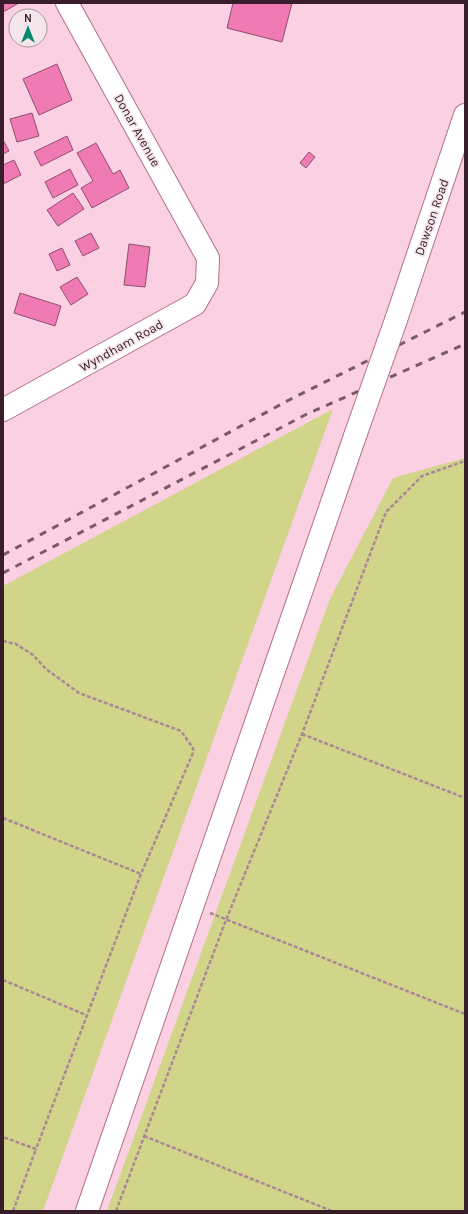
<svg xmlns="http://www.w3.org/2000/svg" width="468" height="1214" font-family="Karla,sans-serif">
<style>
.green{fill:#d0d58a}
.building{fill:#f07ab3;stroke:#8e506d}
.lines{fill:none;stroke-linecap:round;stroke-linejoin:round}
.minor-casing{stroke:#b1708d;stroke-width:24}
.path{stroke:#ac8897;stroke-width:2.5;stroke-dasharray:4 2;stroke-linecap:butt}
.minor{stroke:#fff;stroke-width:22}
.rail{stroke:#7a5a68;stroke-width:3;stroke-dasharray:7 7;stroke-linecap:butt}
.minor-bridge-casing{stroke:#b1708d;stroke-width:24;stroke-linecap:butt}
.minor-bridge{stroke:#fff;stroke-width:22}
.labels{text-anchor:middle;stroke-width:3.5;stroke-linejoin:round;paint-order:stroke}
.street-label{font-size:13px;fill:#381e2a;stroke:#f5e6ec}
</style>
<rect width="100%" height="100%" fill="#fbd0e2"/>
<path class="green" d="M333 409 43 1211H3V586Z
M465 458V1211H107L330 599 393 478Z"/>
<path class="building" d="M3 3H19L3 12Z
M233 3H292L282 42 227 28Z
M57 64 72 100 39 115 23 79Z
M32 113 39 136 17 142 10 119Z
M67 136 73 150 41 166 34 152Z
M3 140 9 151 3 154Z
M96 143 113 174 120 170 129 188 92 208 81 188 93 181 77 153Z
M309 152 315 157 306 168 300 163Z
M14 160 21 175 3 184V165Z
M70 169 78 185 53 198 45 182Z
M73 193 84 209 58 226 47 210Z
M91 233 99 248 83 256 75 241Z
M129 244 150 247 145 287 124 285Z
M62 248 70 265 57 271 49 254Z
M77 277 88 294 71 305 60 287Z
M20 293 61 306 55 326 14 313Z"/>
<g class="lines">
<defs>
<path id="minor" d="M396 320 465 115
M3 410 195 304 207 283 208 258 67 3
M87 1211 355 436"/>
</defs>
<use href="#minor" class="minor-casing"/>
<path class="path" d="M3 641 16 644 33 655 46 669 79 693 181 731 193 748V753L141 874 36 1149 3 1137
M302 734 465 798
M3 818 141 874
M210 913 465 1014
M3 980 86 1015
M144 1136 332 1211
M13 1211 36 1149
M116 1211 226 920 302 734 386 512 422 476 465 461"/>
<use href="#minor" class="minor"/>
<path class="rail" d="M3 555 289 400 465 312
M3 573 307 414 465 344"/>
<defs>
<path id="minor-bridge" d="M355 436 396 320"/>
</defs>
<use href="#minor-bridge" class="minor-bridge-casing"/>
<use href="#minor-bridge" class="minor-bridge"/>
</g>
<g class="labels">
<g class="street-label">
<text transform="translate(138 130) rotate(61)" y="5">Donar Avenue</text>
<text transform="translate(431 217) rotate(-71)" y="5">Dawson Road</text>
<text transform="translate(121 345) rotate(-29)" y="5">Wyndham Road</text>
</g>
</g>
<rect width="468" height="1214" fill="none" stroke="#381e2a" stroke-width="8"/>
<g transform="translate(28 28)"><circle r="19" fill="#f5e6ec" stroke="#a9969e"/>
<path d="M0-3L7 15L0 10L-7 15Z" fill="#098a6e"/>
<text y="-6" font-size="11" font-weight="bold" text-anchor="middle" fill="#381e2a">N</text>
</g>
</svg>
